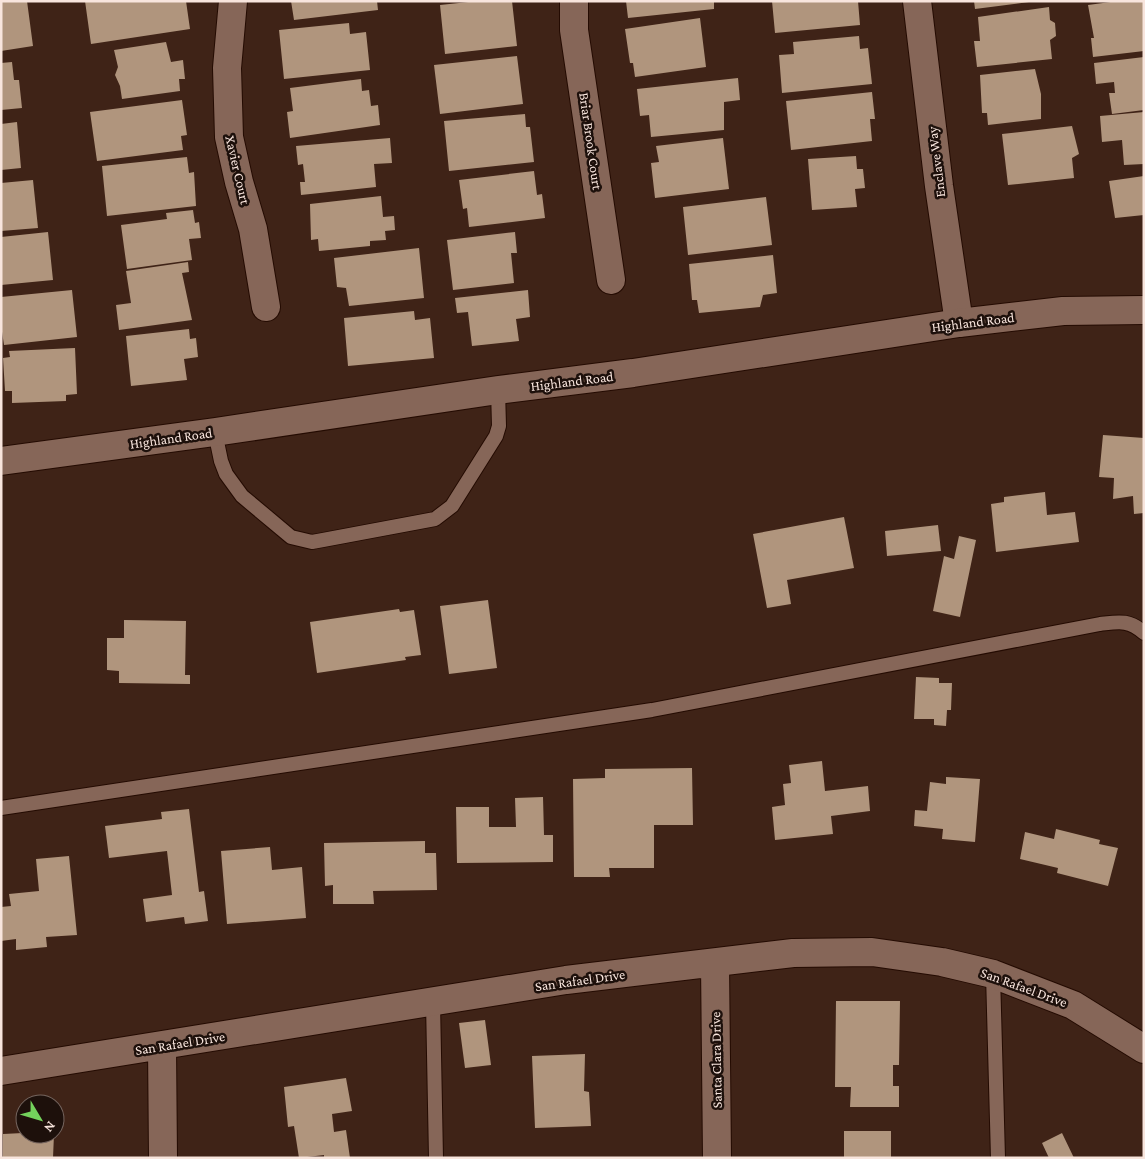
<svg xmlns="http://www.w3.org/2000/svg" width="1145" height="1159" font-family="'Crimson Pro',serif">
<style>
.building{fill:#b0957d}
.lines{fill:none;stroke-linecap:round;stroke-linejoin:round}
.service-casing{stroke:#240b02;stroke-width:16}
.minor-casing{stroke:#240b02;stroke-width:30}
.tertiary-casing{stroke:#240b02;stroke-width:30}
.service{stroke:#866658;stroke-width:14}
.minor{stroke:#866658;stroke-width:28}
.tertiary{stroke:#866658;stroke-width:28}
.labels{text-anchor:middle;stroke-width:5;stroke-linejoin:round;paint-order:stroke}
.street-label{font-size:14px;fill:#f8e5dd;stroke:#1d100b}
</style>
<rect width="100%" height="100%" fill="#3f2317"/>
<path class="building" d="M1 1H27L33 46 1 51Z
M85 1H186L190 29 91 44Z
M291 1H377L378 10 294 20Z
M478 1H512L517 46 445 54 440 5Z
M626 1H714V9L628 18Z
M772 1H858L860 25 775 33Z
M974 1H1029V2L975 9Z
M1118 1H1144V51L1093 57 1091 38H1094L1088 5Z
M1049 7 1050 20 1055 23 1056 36 1050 40 1052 59 977 67 974 41H980L978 17Z
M700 18 706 67 635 77 633 63H630L625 29Z
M349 23 350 34 366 32 370 70 284 79 279 30Z
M859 36 860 49 868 48 872 84 782 93 779 55 794 54 793 42Z
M166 42 171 62 183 60 185 79H179L180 91 122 99 120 86 115 75 118 67 114 50Z
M517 56 523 104 440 114 434 65Z
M1144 57V110L1112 114 1109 93H1115L1114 82 1096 84 1094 63Z
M12 62 14 80H19L22 108 1 110V63Z
M1035 69 1041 94V119L988 125 987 113H982L980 75Z
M738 78 740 100 724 102V130L651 137 649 115 640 116 637 89Z
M361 79 362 91 369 90 371 106 378 105 380 125 290 138 287 112 293 111 290 88Z
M872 92 875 119H870L872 141 791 150 786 101Z
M182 100 187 135 181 136 183 150 97 161 90 112Z
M1144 112V164L1124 165 1122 140 1102 142 1100 116Z
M525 114 526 127H530L534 162 449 171 444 121Z
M17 122 21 168 1 170V124Z
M1072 126 1079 154 1072 158 1074 178 1008 185 1002 134Z
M390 138 392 163 374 164 376 187 301 195 300 182H305L303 164 298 165 296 146Z
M723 138 729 189 655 198 651 163 659 162 656 146Z
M856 156 857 169H863L865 188 855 189 857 207 812 210 808 159Z
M187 157 189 173 194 172 196 206 107 216 102 166Z
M534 171 537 195 542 194 545 218 469 227 467 208 463 209 459 180Z
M1144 176V215L1115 218 1109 181Z
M33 180 38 228 1 231V183Z
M381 196 383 217 394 216 395 230 385 231 386 240 370 241V246L319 251 318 239 311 240 310 204Z
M766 197 772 245 688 255 683 207Z
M193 210 195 223 199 222 201 238 189 239 192 260 127 269 121 225 167 219 166 213Z
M48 232 53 280 1 285V237Z
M515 232 517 253H511L514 283 453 290 447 240Z
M419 248 424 298 349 306 346 288 337 287 334 258Z
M773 255 777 293 763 295 760 307 699 313 697 300H692L689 264Z
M188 262 189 272 182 273 192 320 119 330 116 305 131 303 126 271Z
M72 290 77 337 4 345 1 325V297Z
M528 290 530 317 516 319 519 341 472 346 468 312 457 313 455 298Z
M414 311 415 320 430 318 434 358 348 366 344 318Z
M189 329 190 339 196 338 198 357 184 359 187 380 131 386 126 336Z
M75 348 77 394 66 395V401L12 403V391H5L3 358 10 357 9 351Z
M1103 435 1144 438V513L1134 514 1133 496 1113 499 1114 478 1099 477Z
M1045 492 1047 515 1075 512 1079 542 996 552 991 504 1004 502V497Z
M844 517 854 568 787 580 791 604 767 608 753 534Z
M938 525 941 551 887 556 885 531Z
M959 536 976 540 960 617 933 611 944 556 954 559Z
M488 600 497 668 449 674 440 606Z
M399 609 400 612 414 610 421 655 405 657 406 660 317 673 310 622Z
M124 620 186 621 185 675H190V684L119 683V671L107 670V638H124Z
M916 677 939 678V683H952L951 710H947L946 726 934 725V719H914Z
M822 761 825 791 868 786 870 811 831 816 833 834 775 840 772 807 785 805 783 784 791 783 789 765Z
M692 768 693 825H654V868H609L610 877H574L573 779 605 778V769Z
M946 777 980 779 975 842 942 839 943 829 914 826 915 810 927 811 930 782 946 784Z
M543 797 544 835H553V862L457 863 456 807H489V827H516L515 798Z
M189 809 199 892 204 891 208 921 185 924 184 917 146 922 143 899 172 895 167 851 109 858 105 826 162 819 161 812Z
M1056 829 1100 840 1099 844 1118 848 1108 886 1057 873 1058 868 1020 859 1025 832 1054 839Z
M425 841V853H436L437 890 373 891 374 904H333V885L325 886 324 843Z
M270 847 272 870 302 867 306 918 227 924 221 851Z
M69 856 77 935 46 937 47 947 16 950V939L1 941V907L11 906 9 894 39 891 36 859Z
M836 1001H900L899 1065H893V1086H899V1107H850L851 1087H835Z
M485 1020 491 1065 465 1068 459 1023Z
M585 1054 584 1091 589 1092 591 1126 535 1128 532 1056Z
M346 1078 352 1111 332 1114 334 1132 346 1130 350 1158H324V1155L299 1158 294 1126 288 1127 284 1087Z
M23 1114H25V1134H54L53 1158H3V1134L23 1133Z
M844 1131H891V1158H844Z
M1062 1133 1074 1158H1049L1042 1143Z"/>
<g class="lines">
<defs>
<path id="service" d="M215 432 221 461 226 474 242 496 291 537 312 542 323 540 435 519 452 506 496 436 499 426 498 390
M1 808 652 710 1100 624C1118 622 1129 619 1144 633
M993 974 998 1158
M433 1002 436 1158"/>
<path id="minor" d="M233 1 227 68 229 137 239 182 253 229 266 307
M574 1V30L611 280
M917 1 939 186 959 323
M715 963 717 1158
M162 1046 163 1158
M1 1071 566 980 793 953 872 952 942 962 993 974 1073 1005 1144 1049"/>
<path id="tertiary" d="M1 461 215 432 498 390 633 373 959 323 1063 311 1144 310"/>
</defs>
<use href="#service" class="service-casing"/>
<use href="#minor" class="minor-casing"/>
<use href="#tertiary" class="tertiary-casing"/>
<use href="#service" class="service"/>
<use href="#minor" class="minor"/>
<use href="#tertiary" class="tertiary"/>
</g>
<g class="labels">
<g class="street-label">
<text transform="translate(591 141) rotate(82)" y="5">Briar Brook Court</text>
<text transform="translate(936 162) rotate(-97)" y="5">Enclave Way</text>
<text transform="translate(238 170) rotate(77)" y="5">Xavier Court</text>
<text transform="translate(973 322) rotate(-7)" y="5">Highland Road</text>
<text transform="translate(572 381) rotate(-7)" y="5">Highland Road</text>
<text transform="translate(171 438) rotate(-8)" y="5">Highland Road</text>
<text transform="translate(580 980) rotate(-8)" y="5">San Rafael Drive</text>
<text transform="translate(1024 987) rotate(20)" y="5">San Rafael Drive</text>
<text transform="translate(180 1043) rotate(-9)" y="5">San Rafael Drive</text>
<text transform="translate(716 1060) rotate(-91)" y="5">Santa Clara Drive</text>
</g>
</g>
<rect width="1145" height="1159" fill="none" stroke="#f8e5dd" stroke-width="5"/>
<g transform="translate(40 1119) rotate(128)"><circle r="24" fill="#1d100b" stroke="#75655f"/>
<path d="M0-4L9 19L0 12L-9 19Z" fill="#74d25c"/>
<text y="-8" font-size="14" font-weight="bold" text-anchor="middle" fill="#f8e5dd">N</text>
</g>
</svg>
